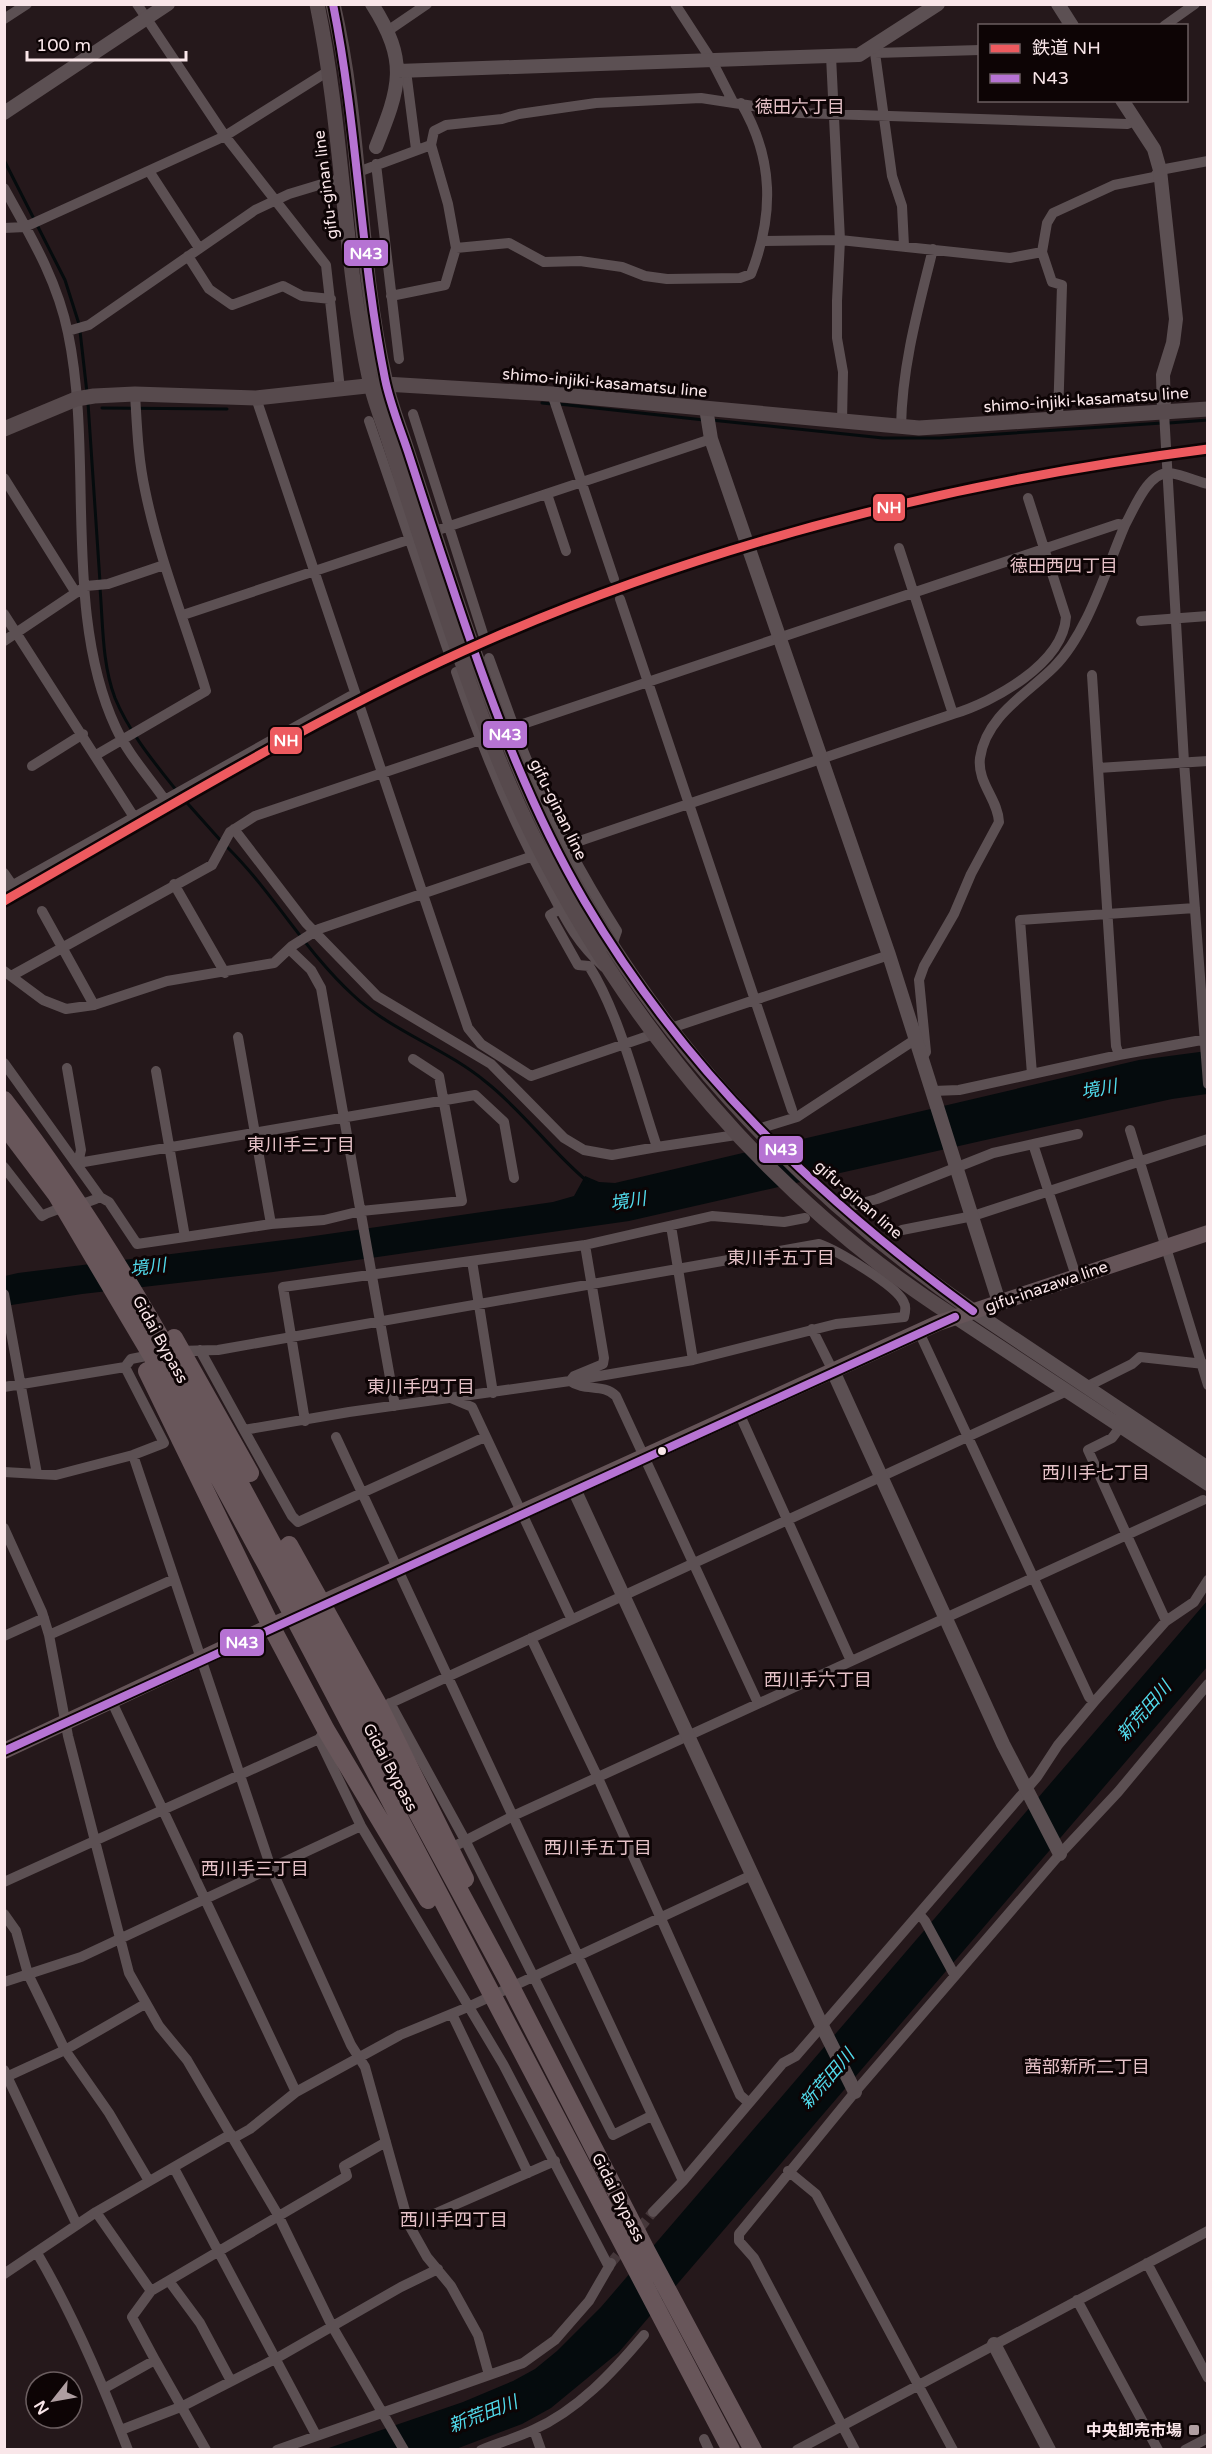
<svg xmlns="http://www.w3.org/2000/svg" width="1212" height="2454" font-family="'Varela Round','Noto Sans JP',sans-serif">
<style>
.water{fill:#050b0d}
.lines{fill:none;stroke-linecap:round;stroke-linejoin:round}
.stream{stroke:#050b0d;stroke-width:3}
.minor-tunnel{stroke:#45373a;stroke-width:10;stroke-dasharray:10 5;stroke-linecap:butt}
.minor{stroke:#5c5053;stroke-width:10}
.tertiary{stroke:#5c5053;stroke-width:14}
.secondary{stroke:#574a4d;stroke-width:15}
.primary{stroke:#655458;stroke-width:16}
.trunk{stroke:#68565a;stroke-width:18}
.bus-1-casing{stroke:#0d0405;stroke-width:12}
.bus-1{stroke:#b673d3;stroke-width:8}
.rail-1-casing{stroke:#0d0405;stroke-width:14}
.rail-1{stroke:#ed5a5f;stroke-width:9}
.bus-dot{fill:#f9e6e9;stroke:#0d0405;stroke-width:2}
.poi-dot{fill:#af9ea1;stroke:#0d0405;stroke-width:2}
.labels{text-anchor:middle;stroke-width:6;stroke-linejoin:round;paint-order:stroke}
.street-label{font-size:16px;fill:#f9e6e9;stroke:#0d0405}
.poi-label{font-size:16px;font-weight:bold;fill:#f9e6e9;stroke:#0d0405;text-anchor:end}
.neighbourhood-label{font-size:18px;fill:#e5c1c7;stroke:#0d0405}
.water-label{font-size:18px;font-style:italic;fill:#51daeb;stroke:#0d0405}
.line-badge{stroke:#0d0405;stroke-width:2}
.badge-label{font-size:16px;text-anchor:middle;font-weight:bold;fill:#fff}
</style>
<rect width="100%" height="100%" fill="#25181b"/>
<path class="water" d="M1207 1051V1094L1172 1099 981 1141 629 1221 273 1272 82 1294 5 1306V1276L18 1273 300 1238 553 1202 574 1196 585 1176 599 1182 615 1183 1139 1060Z
M1207 1601V1667L619 2352 551 2408 522 2424 456 2449 323 2450 463 2402 513 2381 535 2369 557 2351 601 2307Z"/>
<g class="lines">
<path class="stream" d="M4 160 65 280 79 324
M80 331 87 393
M88 403 100 582
M542 403 552 404
M559 404 704 420
M102 408 227 409
M711 420 883 438H940L1162 423
M1169 423 1208 420
M100 588C103 624 102 664 115 698 129 732 153 761 176 790
M180 795 221 841
M226 846C273 892 304 950 353 995 391 1031 445 1048 486 1082 523 1111 551 1151 587 1181"/>
<path class="minor-tunnel" d="M611 2263 653 2212"/>
<path class="minor" d="M137 4 225 136 326 265 340 389
M675 4 712 61 733 102
M4 19 27 4
M1164 26 1195 4
M389 30 427 4
M871 48 875 53 892 176 902 206 904 246
M875 53 980 50
M831 56 840 240 837 301V338L843 372 842 422
M406 71 416 149
M431 145 434 131 446 125 502 119 519 114 596 103 701 98 799 113 1127 124 1135 121
M376 164 399 359
M149 171 199 248
M358 172 431 145 448 204 456 248 445 285 391 296
M4 188C30 235 57 279 68 333 94 456 62 613 116 728 128 754 149 777 165 800
M4 228 25 227 225 136 330 70
M764 241 840 240 1010 258 1042 252 1047 223 1053 213 1114 185 1154 177 1160 170 1208 161
M456 248 509 243 544 262 580 261 622 267 645 276 667 279 740 278 751 274C774 215 774 159 741 103
M1042 252 1052 282 1062 285 1058 419
M188 256 209 289 232 305 283 286 302 296 331 299
M68 331 89 325 255 210 289 194 342 178
M552 394 614 579
M256 398 468 1028 481 1044 531 1076 654 1034
M1164 412 1184 762 1208 1084
M413 414 483 634
M369 421 448 651
M901 427C902 366 918 309 933 249
M4 478 76 593
M547 494 566 551
M620 599 792 1110
M4 614 134 817
M183 615 711 439
M1141 621 1208 616
M4 641 86 586 108 584 164 565
M489 658 514 727 510 729
M456 672C481 745 510 817 547 884 565 918 575 941 604 967
M1092 675 1116 1046 1119 1055 1207 1039
M953 714C993 702 1063 664 1066 617L1028 498
M96 755 206 691C186 624 159 559 145 490 138 458 137 426 135 394
M32 766 83 734
M1098 768 1208 761
M234 829 306 923 377 996 491 1064 564 1138 584 1150 612 1155 657 1147
M562 847 953 714 899 548
M4 873 13 886
M174 884 225 973
M4 890 354 694
M560 909 550 915 578 965 589 966C620 1015 638 1091 657 1147L736 1135
M42 911 94 1005
M612 945 617 931C576 866 541 800 514 727L1118 524 1125 525C1134 509 1148 471 1170 473 1183 475 1196 481 1208 484
M289 949 311 970 321 988 395 1406
M4 971 43 1000 66 1009 94 1005 167 981 274 963 292 946 319 929 536 855
M13 975 212 865 230 832 255 816 495 735
M671 1028 889 955
M238 1037 271 1224
M1119 1055 1032 1074 1020 920 1195 908
M922 1058 926 1052 919 980 924 966 954 914 971 874 999 822C998 799 977 783 980 758 986 716 1027 694 1054 667 1088 633 1106 569 1125 525
M4 1063 100 1197 109 1202 137 1244 185 1237 156 1071
M67 1068 81 1150 78 1163 475 1095 504 1122 514 1178
M933 1091 959 1090 1032 1074
M758 1129 797 1117 916 1039
M1130 1130 1208 1385
M1033 1144 1076 1276
M4 1167 42 1216C60 1205 82 1207 100 1197
M855 1205 877 1199 993 1153 1078 1134
M671 1226 693 1360
M902 1230 973 1216 1208 1139
M185 1237 271 1224 324 1220 361 1211 462 1201 439 1076 413 1059
M585 1245 604 1358 603 1364 574 1376 570 1381C585 1392 603 1383 616 1396L758 1703
M472 1261 493 1393
M4 1294 37 1474
M812 1329 833 1371
M919 1332 1089 1697 1094 1702
M177 1351 218 1350 819 1244C836 1250 898 1286 904 1303 906 1306 905 1313 904 1317L836 1324 693 1360 570 1381 349 1412 244 1430 200 1350
M4 1387 125 1367 131 1359 156 1354
M1086 1387 1132 1364 1140 1357 1204 1364
M453 1399 472 1407 571 1618
M739 1413 851 1661
M305 1421 283 1287 585 1245 712 1216 784 1222 805 1218
M1121 1426 1112 1438 1088 1450 1166 1621
M244 1430 292 1516 298 1522 485 1437
M336 1437 683 2181
M133 1455 271 1868 351 2045 365 2067 409 2225 427 2257 451 2286 478 2335 489 2375
M4 1472 56 1475 133 1455 164 1443 125 1367
M4 1528 42 1612 49 1635 68 1736 129 1973 159 2026 187 2060 278 2215 332 2326 404 2450
M49 1635 174 1579
M4 1636 44 1618
M531 1638 598 1778 740 2095 748 2102
M111 1700 296 2092
M390 1703 465 1840 613 2135 651 2116
M380 1708 1067 1391
M319 1739 361 1826 503 2064 609 2267
M455 1846 513 1816 1203 1500
M4 1882 319 1739 322 1735
M4 1914 16 1931 28 1974 65 2050 109 2113 149 2181
M919 1914 925 1921 955 1976
M4 1982 81 1957 361 1826
M452 2014 528 2173
M4 2070 77 2225
M4 2078 65 2050 145 2004
M234 2138 250 2129 296 2092 400 2035 468 2007 752 1875
M174 2168 316 2435
M788 2171 816 2194 953 2450
M96 2212 151 2291
M653 2212 683 2181 783 2063 796 2056 822 2026 1037 1777 1058 1745 1094 1702 1166 1621 1194 1602 1208 1580
M409 2225 555 2161
M37 2253C74 2316 102 2382 128 2450
M1147 2263 1208 2378
M4 2274 96 2212 231 2134
M169 2281 200 2323 231 2381
M1077 2300 1158 2450
M155 2360 132 2317 151 2291 347 2176 344 2166 386 2142
M105 2388 155 2360 206 2450
M121 2430 183 2406 277 2358 401 2287 438 2269
M534 2430 541 2450
M704 2439 709 2450
M277 2450 523 2363 555 2340 589 2301 611 2263
M481 2450C498 2443 516 2438 533 2430 578 2410 613 2372 644 2335
M797 2450 1208 2231
M855 2450 754 2258 739 2241V2234L855 2092 1060 1854 1118 1792 1208 1684
M1185 2450 1208 2438"/>
<path class="tertiary" d="M372 4C409 62 400 87 376 147
M1058 4 1072 26
M398 71 859 55 938 4
M1122 100 1154 149 1160 170 1176 319 1173 343 1163 375 1164 412
M4 113 168 4
M706 408 711 439 889 955 999 1302
M973 1311 1208 1468
M955 1317 1208 1484
M833 1371 1003 1744 1060 1854
M574 1489 822 2026 855 2092
M994 2344 1049 2450"/>
<path class="secondary" d="M317 4C343 129 343 257 370 381 374 400 382 419 388 438 401 477 413 515 426 554 457 650 489 747 534 838 630 1030 773 1201 955 1317
M333 4C362 128 357 256 385 379 389 401 398 423 405 444 418 483 430 521 443 560 473 651 504 741 546 828 640 1024 795 1189 973 1311
M4 429 76 399 94 396 135 394 256 398 385 384 552 394 919 428 1208 409"/>
<path class="primary" d="M4 1751 271 1626 938 1323 1208 1233"/>
<path class="trunk" d="M4 1100C69 1184 125 1273 176 1365L507 1979 645 2248 753 2450
M4 1125 56 1194 159 1368 267 1566 731 2450
M174 1338 250 1473
M147 1371 271 1626 326 1730 428 1900
M289 1545 380 1708 465 1879"/>
<defs>
<path id="bus-1" d="M333 4C358 129 360 255 385 379 390 404 400 428 408 452 421 492 434 533 448 574 485 686 525 800 585 902 684 1070 817 1197 973 1311
M4 1751 955 1317"/>
</defs>
<use href="#bus-1" class="bus-1-casing"/>
<use href="#bus-1" class="bus-1"/>
<defs>
<path id="rail-1" d="M4 901C163 811 319 714 486 641 717 540 958 481 1208 449"/>
</defs>
<use href="#rail-1" class="rail-1-casing"/>
<use href="#rail-1" class="rail-1"/>
</g>
<circle class="bus-dot" cx="662" cy="1451" r="5"/>
<rect class="poi-dot" x="1188" y="2424" width="12" height="12" rx="3"/>
<g class="labels">
<g class="street-label">
<text transform="translate(325 185) rotate(-97)" y="6">gifu-ginan line</text>
<text transform="translate(605 382) rotate(5)" y="6">shimo-injiki-kasamatsu line</text>
<text transform="translate(1086 399) rotate(-4)" y="6">shimo-injiki-kasamatsu line</text>
<text transform="translate(559 809) rotate(64)" y="6">gifu-ginan line</text>
<text transform="translate(859 1199) rotate(41)" y="6">gifu-ginan line</text>
<text transform="translate(1046 1286) rotate(-19)" y="6">gifu-inazawa line</text>
<text transform="translate(161 1339) rotate(61)" y="6">Gidai Bypass</text>
<text transform="translate(391 1767) rotate(62)" y="6">Gidai Bypass</text>
<text transform="translate(619 2197) rotate(63)" y="6">Gidai Bypass</text>
</g>
<g class="poi-label">
<text x="1182" y="2436">中央卸売市場</text>
</g>
<g class="neighbourhood-label">
<text x="800" y="113">徳田六丁目</text>
<text x="1064" y="572">徳田西四丁目</text>
<text x="301" y="1151">東川手三丁目</text>
<text x="781" y="1264">東川手五丁目</text>
<text x="421" y="1393">東川手四丁目</text>
<text x="1096" y="1479">西川手七丁目</text>
<text x="818" y="1686">西川手六丁目</text>
<text x="598" y="1854">西川手五丁目</text>
<text x="255" y="1875">西川手三丁目</text>
<text x="1087" y="2073">茜部新所二丁目</text>
<text x="454" y="2226">西川手四丁目</text>
</g>
<g class="water-label">
<text transform="translate(1099 1089) rotate(-10)" y="6">境川</text>
<text transform="translate(628 1201) rotate(-9)" y="6">境川</text>
<text transform="translate(148 1267) rotate(-7)" y="6">境川</text>
<text transform="translate(1144 1711) rotate(-49)" y="6">新荒田川</text>
<text transform="translate(827 2079) rotate(-49)" y="6">新荒田川</text>
<text transform="translate(483 2414) rotate(-21)" y="6">新荒田川</text>
</g>
</g>
<g class="line-badge">
<rect x="343" y="239" width="46" height="28" rx="6" fill="#b673d3"/>
<rect x="872" y="493" width="34" height="29" rx="6" fill="#ed5a5f"/>
<rect x="482" y="720" width="46" height="29" rx="6" fill="#b673d3"/>
<rect x="269" y="726" width="34" height="29" rx="6" fill="#ed5a5f"/>
<rect x="758" y="1135" width="46" height="29" rx="6" fill="#b673d3"/>
<rect x="219" y="1628" width="46" height="29" rx="6" fill="#b673d3"/>
</g>
<g class="badge-label">
<text x="366" y="259">N43</text>
<text x="889" y="513">NH</text>
<text x="505" y="740">N43</text>
<text x="286" y="746">NH</text>
<text x="781" y="1155">N43</text>
<text x="242" y="1648">N43</text>
</g>
<rect width="1212" height="2454" fill="none" stroke="#f9e6e9" stroke-width="12"/>
<rect x="978" y="24" width="210" height="78" fill="#0d0405" stroke="#6b5e60" stroke-width="1.5"/>
<rect x="990" y="44" width="30" height="9" fill="#ed5a5f" stroke="#6b5e60" stroke-width="1.5"/>
<text x="1032" y="54" font-size="18" fill="#f9e6e9">鉄道 NH</text>
<rect x="990" y="74" width="30" height="9" fill="#b673d3" stroke="#6b5e60" stroke-width="1.5"/>
<text x="1032" y="84" font-size="18" fill="#f9e6e9">N43</text>
<g transform="translate(54 2400) rotate(239)"><circle r="28" fill="#0d0405" stroke="#6b5e60" stroke-width="1.5"/>
<path d="M0-4.5L10 22L0 15L-10 22Z" fill="#af9ea1"/>
<text y="-9" font-size="16" font-weight="bold" text-anchor="middle" fill="#f9e6e9">N</text>
</g>
<path d="M27 51v9h159v-9" fill="none" stroke="#f9e6e9" stroke-width="3"/>
<text x="36" y="51" font-size="18" fill="#f9e6e9" stroke="#0d0405" stroke-width="4.5" paint-order="stroke">100 m</text>
</svg>
